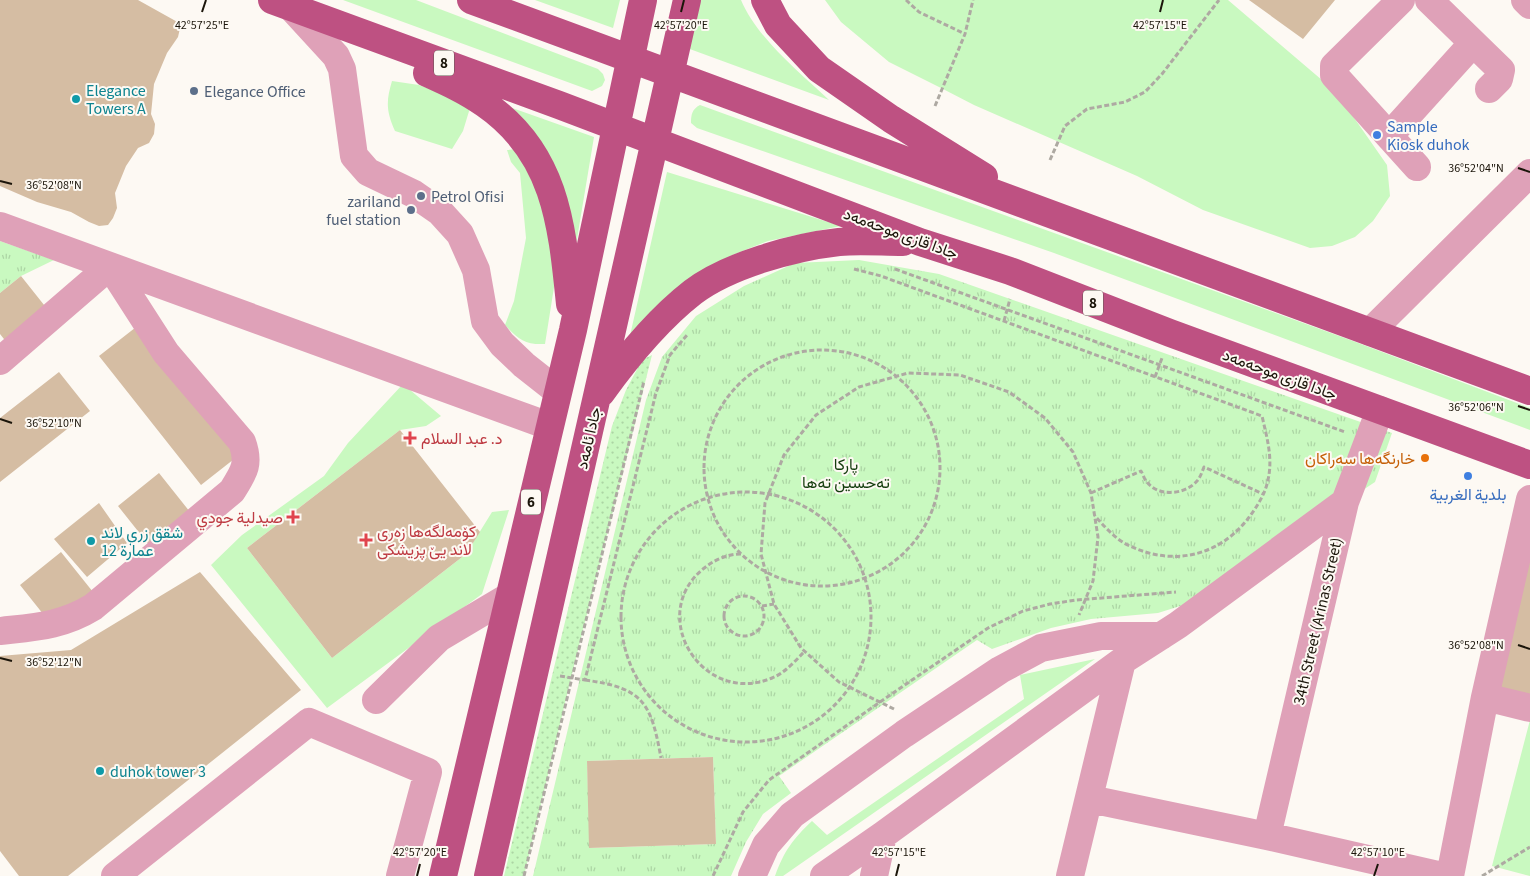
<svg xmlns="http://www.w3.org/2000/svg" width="1530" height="876" font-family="'Source Sans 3',Vazirmatn,sans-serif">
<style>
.grass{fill:url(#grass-dots)}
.park{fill:url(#park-tufts);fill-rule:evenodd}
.garden{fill:#c9f9c0}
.building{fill:#d5bda3}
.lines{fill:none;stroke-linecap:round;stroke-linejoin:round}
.path{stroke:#aea9a2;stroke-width:3;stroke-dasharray:5 2.5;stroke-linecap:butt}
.minor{stroke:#dfa1b8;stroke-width:28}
.major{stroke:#be5182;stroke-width:28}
.ticks{fill:none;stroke:#1b150a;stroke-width:2}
.service-dot{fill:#5c6f8a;stroke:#fdf9f3;stroke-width:2}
.culture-dot{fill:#0f9aa8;stroke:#fdf9f3;stroke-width:2}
.shop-dot{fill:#3f7fe0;stroke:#fdf9f3;stroke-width:2}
.health-dot{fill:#e0444e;stroke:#fdf9f3;stroke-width:2}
.food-dot{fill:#e8710a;stroke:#fdf9f3;stroke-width:2}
.labels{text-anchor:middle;stroke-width:4;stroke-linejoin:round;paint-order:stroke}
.shield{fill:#fdf9f3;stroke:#5f5950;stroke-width:1}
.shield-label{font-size:15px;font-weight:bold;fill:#1b150a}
.culture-label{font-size:16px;fill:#0d838f;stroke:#fdf9f3;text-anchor:start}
.service-label{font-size:16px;fill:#4e5e75;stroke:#fdf9f3;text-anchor:start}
.shop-label{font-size:16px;fill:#366cbe;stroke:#fdf9f3;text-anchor:start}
.street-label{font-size:16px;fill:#1b150a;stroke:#fdf9f3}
.health-label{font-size:16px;fill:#be3a42;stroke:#fdf9f3;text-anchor:start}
.food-label{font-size:16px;fill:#c56008;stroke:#fdf9f3;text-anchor:end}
.park-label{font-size:16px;fill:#143d0d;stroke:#fdf9f3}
.ticks-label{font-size:12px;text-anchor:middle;fill:#1b150a;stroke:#fdf9f3;stroke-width:4;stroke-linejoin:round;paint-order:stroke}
</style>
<defs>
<pattern id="grass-dots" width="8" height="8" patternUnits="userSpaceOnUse" patternTransform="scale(1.25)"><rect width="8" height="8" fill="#c9f9c0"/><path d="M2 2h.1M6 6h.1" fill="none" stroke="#acd5a4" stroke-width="1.8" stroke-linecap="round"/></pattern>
<pattern id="park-tufts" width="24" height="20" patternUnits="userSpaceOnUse" patternTransform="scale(1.25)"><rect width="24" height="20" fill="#c9f9c0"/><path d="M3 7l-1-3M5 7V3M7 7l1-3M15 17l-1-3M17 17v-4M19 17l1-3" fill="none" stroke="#acd5a4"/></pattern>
</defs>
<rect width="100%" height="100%" fill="#fdf9f3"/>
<path class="grass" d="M652 355 571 678 524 876H504L612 426 626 390 642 360Z"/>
<path class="park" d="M0 241 54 260 21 276 0 293Z
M859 260 939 274 1392 433 1375 482 1196 601 1158 613 1091 619 1051 628 992 649 977 640 779 776 791 793 763 814 746 842 731 876H533L646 400 662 357 696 316 744 286 795 263ZM713 757 716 844 590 848 587 761Z"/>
<path class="garden" d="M343 0H416L598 69 603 74 605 80 602 86 592 91Z
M535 0H620L613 28Z
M697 0H741C757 38 799 72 829 100L687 48Z
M825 0H1228L1336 92 1387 165 1390 196 1373 221 1355 237 1332 246 1310 248 1203 210 1137 176 974 105 943 89 889 62 841 22Z
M392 81 419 85 443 94 470 108 463 131 452 149 395 131C386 111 386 101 392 81Z
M501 104 594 137 575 251Z
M700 105 1353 341 1530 408V430L1054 253 697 128 691 123C691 115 692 109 700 105Z
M515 149 544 199 555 281 545 344C525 345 518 339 505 325L514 301 526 238 520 173 511 162 507 150Z
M667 172 841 226 768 241 730 256 695 276 629 340Z
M403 384 441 416 426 426 400 430 247 548 332 658 466 554 492 512 509 510 482 594 327 708 211 565 242 535 324 476 348 443Z
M1095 659 783 876H775C784 851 793 839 812 821L827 835 1024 699 1020 675Z
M1530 720V876L1492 866Z"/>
<path class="building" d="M0 0H138L181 24 178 37 167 53 154 84 151 114 155 124 154 134 149 143 138 148 126 166 115 193 117 208 113 218 108 225 99 226 89 222 71 212 37 202 0 186Z
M1249 0H1335L1303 39Z
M21 276 52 315 11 348 0 334V293Z
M140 324 243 452 201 485 99 356Z
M59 372 90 411 0 482V418Z
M400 430 480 532 466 554 332 658 247 548Z
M159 473 190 512 149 545 118 506Z
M99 503 127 543 87 577 54 539Z
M1530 512V696L1487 686Z
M61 552 93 592 51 624 20 585Z
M200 572 301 690 68 876H19L0 851V656L71 650Z
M713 757 716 844 589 848 587 761Z"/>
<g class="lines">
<path class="path" d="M906 0 919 12 965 34
M935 106 965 34 973 0
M1050 160 1065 126 1087 109 1125 102 1145 92 1162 74 1219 0
M854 269 881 276 1262 416C1267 438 1273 458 1268 480 1265 495 1256 508 1247 520 1217 557 1172 566 1130 546 1116 540 1105 527 1095 516
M895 269 1345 432
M1004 321 1010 299
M704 468a118 118 0 1 1 236 0a118 118 0 1 1-236 0Z
M1155 377 1162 358
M621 617a125 125 0 1 1 250 0a125 125 0 1 1-250 0Z
M1091 493 1141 471C1143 474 1144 479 1147 482 1158 497 1185 495 1197 481 1200 478 1202 472 1204 467L1263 494
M741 554C727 554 714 560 703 569 646 616 703 707 772 678 785 673 795 661 804 652
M724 616a20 20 0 1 1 40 0a20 20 0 1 1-40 0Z
M762 606 774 604
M560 676 585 680 656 393 670 355 687 335
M585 680C644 688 651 703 661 758
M894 709 839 682 801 648 774 604 761 554 765 503 784 455 816 415 859 387 908 373 960 375 1009 392 1045 418 1073 452 1091 493 1098 537 1093 581 1079 615
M524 876 644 381
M713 876 743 812 769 780 880 702 988 628 1023 611 1050 604 1076 600 1176 592
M1482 876 1530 847"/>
<path class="minor" d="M1401 0 1334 66V75L1417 167
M1429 0 1501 70 1499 79 1489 89
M1525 0 1530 5
M291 7 336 56 342 69 354 156 368 172 414 194 440 212 460 234 476 270 485 321 502 344 524 365 557 391
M1389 136 1473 43
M0 226 549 426
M1370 332 1530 173
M0 361 110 266 166 353 242 442C250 464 244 472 232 491L93 607C62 626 35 627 0 631
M1485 697 1530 708
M376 700 439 638 508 597
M1090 799 1267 836 1442 876
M1267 836 1345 502 1380 410
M115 876 309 722 428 772 400 876
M752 876 766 845 792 815 904 734 1000 670 1041 648 1101 636H1161
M824 876 883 835 1122 661 1178 625 1345 502
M874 876 883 835
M1070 876 1122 661
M1450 876 1485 697 1530 499"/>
<path class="major" d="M272 0 559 105 920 242 1010 271 1170 333 1530 465
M471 0 1530 391
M765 0 778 25 819 69 891 119 984 177
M427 73C447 82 467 91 485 104 556 153 562 225 570 304
M601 393C627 357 657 320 693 292 729 265 794 247 839 242 860 240 882 242 903 242
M443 876 573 330 643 0
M488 876 687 0"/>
</g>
<path class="ticks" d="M202 12 206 0M681 12 684 0M1160 12 1163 0M1518 168 1530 172M0 181 12 184M1518 406 1530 410M0 419 12 423M1518 645 1530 649M0 658 12 661M417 876 420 864M896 876 899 864M1374 876 1378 864"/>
<g class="service-dot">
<circle cx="194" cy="91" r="5"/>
<circle cx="421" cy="196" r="5"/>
<circle cx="411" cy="210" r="5"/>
</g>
<g class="culture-dot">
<circle cx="76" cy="99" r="5"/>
<circle cx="91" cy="541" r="5"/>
<circle cx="100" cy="771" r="5"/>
</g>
<g class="shop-dot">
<circle cx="1377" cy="135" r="5"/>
<circle cx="1468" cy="476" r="5"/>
</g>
<g class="health-dot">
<path d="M407.5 430.5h5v5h5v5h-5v5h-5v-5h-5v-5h5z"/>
<path d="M290.5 509.5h5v5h5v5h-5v5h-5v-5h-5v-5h5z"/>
<path d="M363.5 532.5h5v5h5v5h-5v5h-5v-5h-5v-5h5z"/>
</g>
<circle class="food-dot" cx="1425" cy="458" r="5"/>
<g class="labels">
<g class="shield">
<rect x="434" y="50.5" width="20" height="25" rx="4"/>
<rect x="1083" y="290.5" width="20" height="25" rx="4"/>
<rect x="521" y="489.5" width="20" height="25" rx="4"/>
</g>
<g class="shield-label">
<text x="444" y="68">8</text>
<text x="1093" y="308">8</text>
<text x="531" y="507">6</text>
</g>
<g class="culture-label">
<text x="86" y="96">Elegance<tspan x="86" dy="18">Towers A</tspan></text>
<text x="101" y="538">شقق زري لاند<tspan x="101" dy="18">عمارة 12</tspan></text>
<text x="110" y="777">duhok tower 3</text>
</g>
<g class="service-label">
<text x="204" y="97">Elegance Office</text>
<text x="431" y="202">Petrol Ofisi</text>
<text x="401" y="207" text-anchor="end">zariland<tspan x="401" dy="18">fuel station</tspan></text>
</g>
<g class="shop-label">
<text x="1387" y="132">Sample<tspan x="1387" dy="18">Kiosk duhok</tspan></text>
<text x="1468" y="500" text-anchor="middle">بلدية الغربية</text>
</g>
<g class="street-label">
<text transform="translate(901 233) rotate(20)" y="6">جادا قازی موحەمەد</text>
<text transform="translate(1280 374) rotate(20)" y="6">جادا قازی موحەمەد</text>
<text transform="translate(588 438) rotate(-77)" y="6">جادا ئامەد</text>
<text transform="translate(1317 621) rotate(-77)" y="6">34th Street (Arinas Street)</text>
</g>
<g class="health-label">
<text x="421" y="444">د. عبد السلام</text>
<text x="283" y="523" text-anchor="end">صيدلية جودي</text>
<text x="377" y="537">کۆمه‌لگه‌ها زه‌ری<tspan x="377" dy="18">لاند یێ پزیشکی</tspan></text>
</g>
<g class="food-label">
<text x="1415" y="464">خارنگەها سەراکان</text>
</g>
<g class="park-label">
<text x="846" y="470">پارکا<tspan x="846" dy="18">تەحسین تەها</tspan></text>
</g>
</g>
<g class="ticks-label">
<text x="202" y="29">42°57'25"E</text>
<text x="681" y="29">42°57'20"E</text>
<text x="1160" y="29">42°57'15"E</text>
<text x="1476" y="172">36°52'04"N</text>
<text x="54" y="189">36°52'08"N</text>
<text x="1476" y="411">36°52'06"N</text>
<text x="54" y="427">36°52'10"N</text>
<text x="1476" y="649">36°52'08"N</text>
<text x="54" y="666">36°52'12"N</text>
<text x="420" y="856">42°57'20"E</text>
<text x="899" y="856">42°57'15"E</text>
<text x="1378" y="856">42°57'10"E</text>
</g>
</svg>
